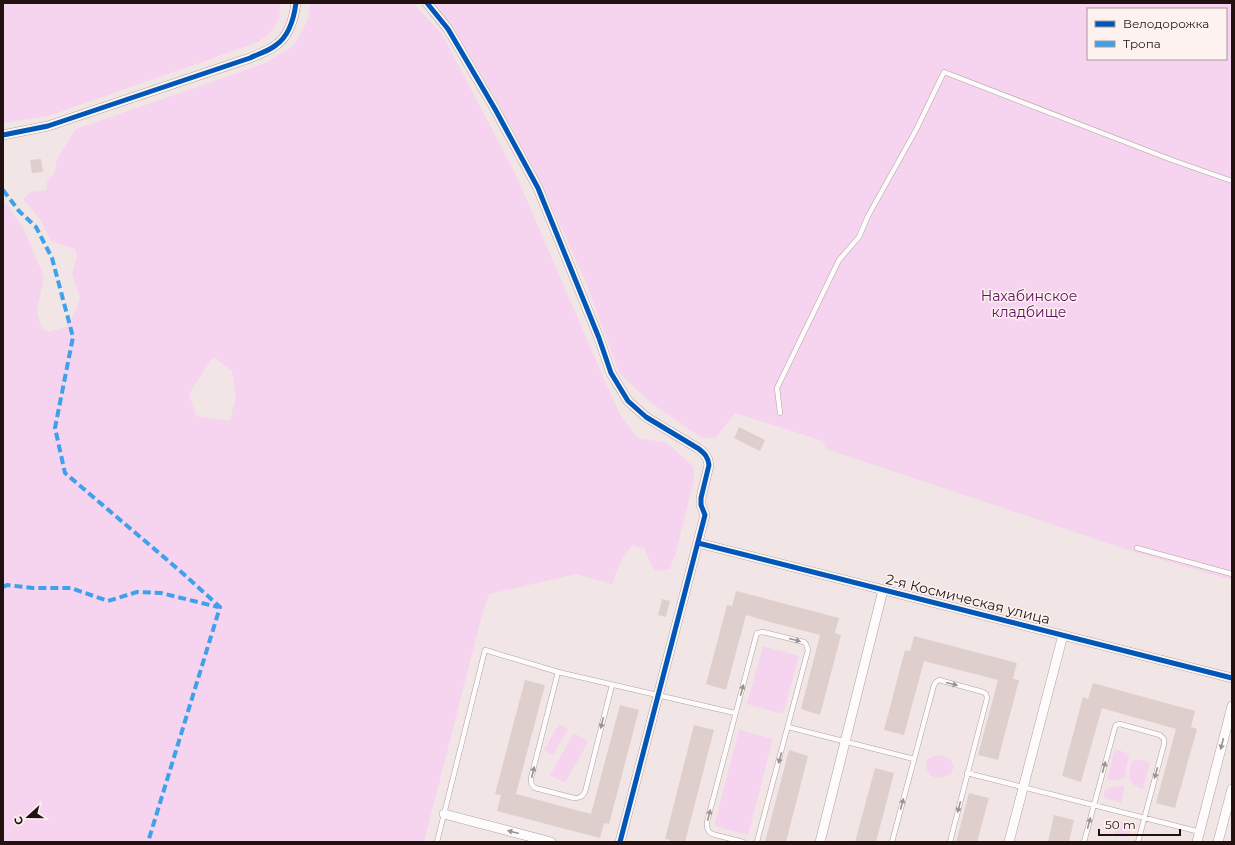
<svg xmlns="http://www.w3.org/2000/svg" width="1235" height="845" font-family="Montserrat,sans-serif">
<style>
.green{fill:#f6d3ef;fill-rule:evenodd}
.building{fill:#decfcd}
.lines{fill:none;stroke-linecap:round;stroke-linejoin:round}
.service-casing{stroke:#b0a3a1;stroke-width:5.5}
.minor-casing{stroke:#b0a3a1;stroke-width:10}
.service{stroke:#fdfbfb;stroke-width:4.5}
.minor{stroke:#fdfbfb;stroke-width:9}
.quiet{stroke:#3ea1ea;stroke-width:4;stroke-dasharray:8 4;stroke-linecap:butt}
.cycleway-casing{stroke:#fdf2f0;stroke-width:8}
.cycleway{stroke:#0057b8;stroke-width:5}
.oneway{fill:#9b9291}
.labels{text-anchor:middle;stroke-width:3;stroke-linejoin:round;paint-order:stroke}
.park-label{font-size:14px;fill:#600f61;stroke:#fdf2f0}
.street-label{font-size:14px;fill:#23110f;stroke:#fdf2f0}
</style>
<rect width="100%" height="100%" fill="#f1e6e5"/>
<path class="green" d="M3 3H280L279 19 269 34 256 43 48 116 3 123Z
M310 3H413L442 34 516 175 604 379 619 413 638 438 667 443 694 467V480L676 552 670 569 656 571 652 567 645 549 633 545 623 556 612 584 576 574 489 594 483 611 424 842H3V201L9 207 23 228 44 277 37 311 41 327 48 332 65 327 75 313 80 297 72 274 77 257 75 249 51 241 40 219 23 199 31 192 46 190 47 182 54 173 57 159 76 129 266 63 294 45 308 20ZM213 357 232 371 236 396 230 421 196 416 189 394Z
M433 3H1232V580L1134 552 826 449 823 441 735 413 715 438H703L681 424 649 401 619 373 587 285 541 182 498 103 457 33ZM1088 9H1226V59H1088Z
M763 646 799 656 783 714 747 704Z
M559 724 568 729 553 755 544 750Z
M739 730 773 739 748 835 714 826Z
M574 733 588 742 565 783 550 775Z
M1115 749 1127 753 1129 757 1126 769 1125 778C1119 781 1113 781 1107 779Z
M941 755C973 767 935 790 927 770 923 759 932 756 941 755Z
M1137 759 1150 763 1143 789C1128 785 1128 776 1131 763Z
M1116 786H1125L1121 803 1105 798C1101 790 1109 788 1116 786Z
M1117 820 1132 825 1130 834 1124 837 1113 836Z"/>
<path class="building" d="M41 159 43 172 32 173 30 160Z
M739 427 765 440 760 451 734 438Z
M736 591 839 618 835 633 841 635 820 715 801 709 820 635 770 622 746 615 726 690 706 684 727 605 732 606Z
M662 599 670 601 666 617 658 615Z
M914 636 1017 663 1013 679 1019 680 998 760 978 755 998 680 924 661 904 735 884 730 905 650 910 651Z
M525 680 545 685 516 794 572 809 591 814 620 705 639 710 609 824 604 823 600 838 497 811 501 795 495 794Z
M1093 683 1195 711 1191 727 1197 729 1175 808 1156 803 1176 729 1126 715 1102 708 1081 782 1062 776 1083 697 1088 699Z
M694 725 714 730 685 842H670V840L665 839Z
M789 750 808 756 786 842H765Z
M875 768 894 773 890 789 876 842H855Z
M969 793 989 798 977 842H956Z
M1054 815 1074 820 1069 842H1048Z"/>
<g class="lines">
<defs>
<path id="service" d="M780 413 777 388 839 260 859 237 868 216 916 130 944 72 1172 160 1232 181
M1137 548 1232 574
M558 672 531 778C531 783 531 785 535 788L574 798C580 798 582 797 585 792L612 685
M788 727 914 759
M967 773 1200 832
M437 842 485 650 558 672 735 713
M743 842 712 834C707 831 707 828 707 822L756 636 757 633 763 632 804 642 806 644 808 650 758 838 757 842
M892 842 934 685 936 682 939 680 983 692 986 694 987 698 950 842
M1084 842 1115 727 1116 725 1120 724 1160 735 1164 739V744L1138 842"/>
<path id="minor" d="M427 3 448 29 495 109 538 188 599 338 611 373 628 401 646 417 699 449C705 454 708 457 709 465L701 498V505L705 515 620 842
M3 135 48 126 250 58C258 54 269 51 276 45 289 36 294 18 296 3
M698 543 1232 678
M444 814 551 842
M820 842 883 590
M1009 842 1063 635
M1197 842 1232 706
M1218 842 1232 789"/>
</defs>
<use href="#service" class="service-casing"/>
<use href="#minor" class="minor-casing"/>
<use href="#service" class="service"/>
<use href="#minor" class="minor"/>
<path class="quiet" d="M3 190 19 211 36 227 52 258 73 337 55 428 65 473 179 570 220 607 148 842
M3 587 7 585 33 588H71L108 601 137 592 161 593 218 607"/>
<defs>
<path id="cycleway" d="M427 3 448 29 495 109 538 188 599 338 611 373 628 401 646 417 699 449C705 454 708 457 709 465L701 498V505L705 515 620 842
M3 135 48 126 250 58C258 54 269 51 276 45 289 36 294 18 296 3
M698 543 1232 678"/>
</defs>
<use href="#cycleway" class="cycleway-casing"/>
<use href="#cycleway" class="cycleway"/>
</g>
<defs><path id="oneway-solid" d="M-6-.8H1V-3.2L6.5 0L1 3.2V.8H-6Z"/></defs>
<g class="oneway">
<use href="#oneway-solid" transform="translate(795 640) rotate(15)"/>
<use href="#oneway-solid" transform="translate(952 684) rotate(14)"/>
<use href="#oneway-solid" transform="translate(742 690) rotate(-75)"/>
<use href="#oneway-solid" transform="translate(602 723) rotate(104)"/>
<use href="#oneway-solid" transform="translate(1222 744) rotate(104)"/>
<use href="#oneway-solid" transform="translate(780 758) rotate(105)"/>
<use href="#oneway-solid" transform="translate(1104 767) rotate(-75)"/>
<use href="#oneway-solid" transform="translate(533 772) rotate(-76)"/>
<use href="#oneway-solid" transform="translate(1156 773) rotate(105)"/>
<use href="#oneway-solid" transform="translate(902 804) rotate(-75)"/>
<use href="#oneway-solid" transform="translate(959 807) rotate(105)"/>
<use href="#oneway-solid" transform="translate(709 815) rotate(-75)"/>
<use href="#oneway-solid" transform="translate(1089 823) rotate(-75)"/>
<use href="#oneway-solid" transform="translate(513 832) rotate(-165)"/>
</g>
<g class="labels">
<g class="park-label">
<text x="1029" y="301">Нахабинское<tspan x="1029" dy="16">кладбище</tspan></text>
</g>
<g class="street-label">
<text transform="translate(968 599) rotate(14)" y="5">2-я Космическая улица</text>
</g>
</g>
<rect width="1235" height="845" fill="none" stroke="#23110f" stroke-width="8"/>
<rect x="1087" y="8" width="140" height="52" fill="#fdf2f0" stroke="#a69896"/>
<rect x="1095" y="21" width="20" height="6" fill="#0057b8" stroke="#a69896"/>
<text x="1123" y="28" font-size="12" fill="#23110f">Велодорожка</text>
<rect x="1095" y="41" width="20" height="6" fill="#3ea1ea" stroke="#a69896"/>
<text x="1123" y="48" font-size="12" fill="#23110f">Тропа</text>
<g transform="translate(28 817) rotate(249)" stroke="#fdf2f0" stroke-width="3" paint-order="stroke">
<path d="M0-3L7 15L0 10L-7 15Z" fill="#23110f"/>
<text y="-6" font-size="11" font-weight="bold" text-anchor="middle" fill="#23110f">С</text>
</g>
<path d="M1099 829v6h81v-6" fill="none" stroke="#23110f" stroke-width="2"/>
<text x="1105" y="829" font-size="12" fill="#23110f" stroke="#fdf2f0" stroke-width="3" paint-order="stroke">50 m</text>
</svg>
